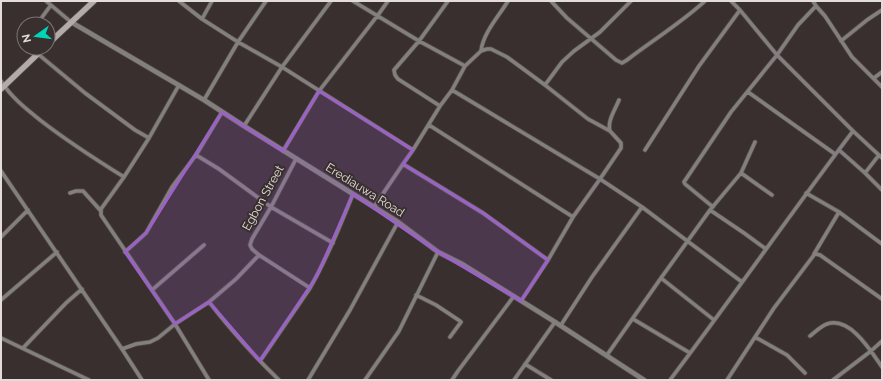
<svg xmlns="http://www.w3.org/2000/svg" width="883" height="381" font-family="Raleway,sans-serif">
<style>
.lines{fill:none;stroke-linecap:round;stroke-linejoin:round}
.minor-casing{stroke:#534b4a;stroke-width:5}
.tertiary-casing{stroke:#534b4a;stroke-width:6}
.secondary-casing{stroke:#534b4a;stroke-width:7}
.minor{stroke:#847f7f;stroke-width:3.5}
.tertiary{stroke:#847f7f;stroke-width:4.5}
.secondary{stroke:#b3abaa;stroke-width:5.5}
.marked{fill:#9a61c7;fill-opacity:0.2;stroke:#9a61c7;stroke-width:3;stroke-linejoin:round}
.labels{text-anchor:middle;stroke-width:4;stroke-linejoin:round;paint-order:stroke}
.street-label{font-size:12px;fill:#e2dcdb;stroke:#382f2e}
</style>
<rect width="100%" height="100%" fill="#382f2e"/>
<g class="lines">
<defs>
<path id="minor" d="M46 1 71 22
M179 1 202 19 238 42 282 67 413 150
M353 1 419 41 465 66 452 90 440 106 413 150 403 164 374 207
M551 1 567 18 616 60 622 63 627 60C653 40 681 23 705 1
M731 1 740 10 777 55 853 131 882 158
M813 1 816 6 825 16 852 57 882 87
M202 19 212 1
M37 24 51 5
M841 41 867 20 882 10
M481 51C483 33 499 16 508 1
M38 54 85 93 135 130 149 138
M465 66 481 51 487 49H491L507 57 545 85 588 119 610 131 621 143V148L600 179 573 217 548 260 521 301
M874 78 882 72
M1 81C11 97 25 108 40 120 67 141 95 159 124 177
M545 85 562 62 574 51 600 32 631 1
M452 90 600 179 642 207 742 282
M748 92 835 154
M204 100 238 42 266 1
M440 106 398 79 395 75 394 70 419 41 448 1
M429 125 573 217
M244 126 282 67 331 1
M610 131C607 121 615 110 619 100
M645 150 699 66 740 10
M839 150 865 173 882 190
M283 151 319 91 378 15 388 1
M196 155 219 169 271 207 333 243
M296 159 271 207 252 239 250 245 252 249 259 255 310 288
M403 164 483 213 548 260
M1 171 122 349 142 380
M741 173 772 195
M865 173 879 155
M70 193 76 191H83L101 211V215L175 324 209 380
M806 193 839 212 882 244
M713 207 685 184 684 182 731 112 777 55 798 25 816 6
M710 210 744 233 766 249
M101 211V209L124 177 149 138 179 85
M1 237 28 210
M125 252 146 233 172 187 196 155 222 112
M814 254 839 212
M661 278 714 320
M152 290 204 245
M416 295 436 305 460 321 461 322 450 337
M1 300 57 252
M209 302C231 330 254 356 279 380
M633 319 690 353
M561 325 592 277 642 207
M810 336C815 332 821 326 827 324 850 316 871 351 882 367
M755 337 787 355 805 373
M1 338 89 380
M23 348 66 303 82 289
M122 349 136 344 150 342 158 338 175 324 209 302 236 279 259 255
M607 355 661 278 710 210 741 173 755 142
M260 361 310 288C327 258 340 226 353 194
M525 364 551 380
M308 380 350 310 398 222
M365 380 399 331 438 252
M452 380 458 371 514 296
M514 380 555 322
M670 380C732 298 791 213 853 131
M727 380 774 308 814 255 816 254 820 255 882 299
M833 380 871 351 882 341"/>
<path id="tertiary" d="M71 22 204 100 244 126 398 222 438 252 462 264 555 322 644 380"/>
<path id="secondary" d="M48 44 94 1
M1 89 44 48"/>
</defs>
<use href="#minor" class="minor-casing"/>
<use href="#tertiary" class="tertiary-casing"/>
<use href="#secondary" class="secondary-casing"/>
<use href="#minor" class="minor"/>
<use href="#tertiary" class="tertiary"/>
<use href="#secondary" class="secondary"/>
</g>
<path class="marked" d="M319 91 413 150 403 164 483 213 548 260 521 301 438 252 353 194 317 276 260 361 209 302 175 324 125 252 146 233 222 112 283 151Z"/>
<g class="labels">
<g class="street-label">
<text transform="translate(365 190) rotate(32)" y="4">Erediauwa Road</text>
<text transform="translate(263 198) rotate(-61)" y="4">Egbon Street</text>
</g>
</g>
<rect width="883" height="381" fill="none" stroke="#e2dcdb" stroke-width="4"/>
<g transform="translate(36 36) rotate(256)"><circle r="19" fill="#382f2e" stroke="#7c7473"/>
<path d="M0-3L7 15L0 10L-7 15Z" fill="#01d5b7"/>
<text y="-6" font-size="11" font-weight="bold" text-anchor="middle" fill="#e2dcdb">N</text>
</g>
</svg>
